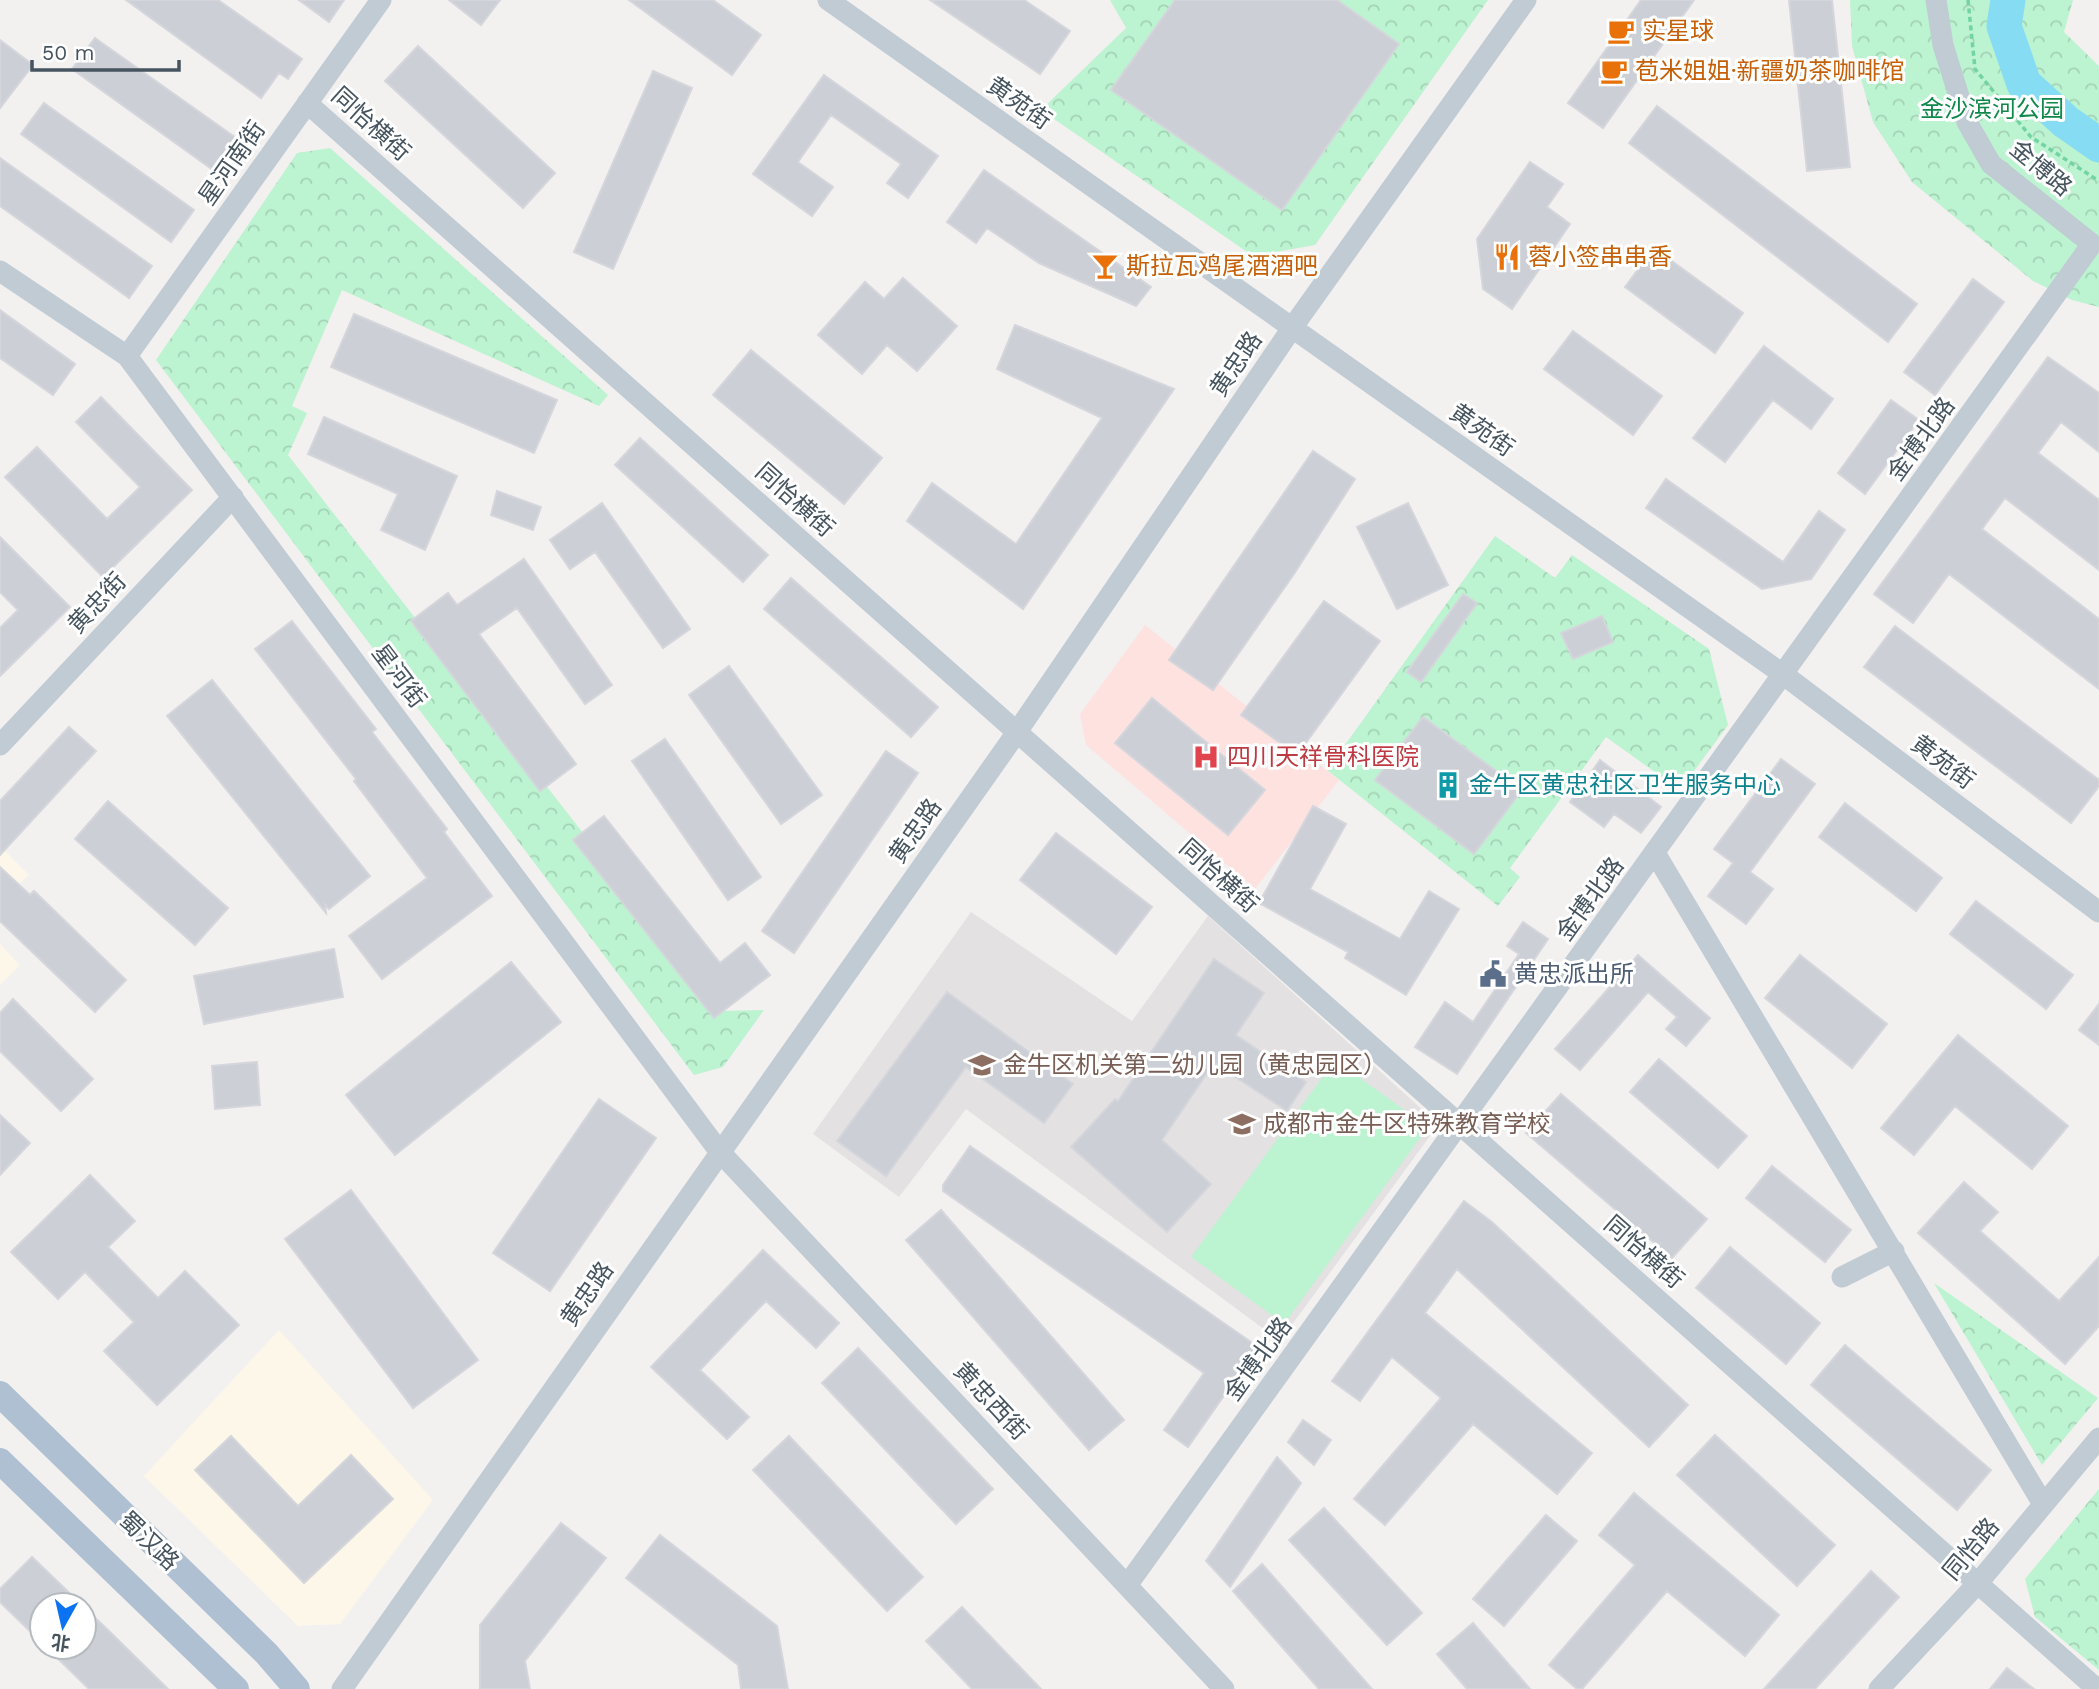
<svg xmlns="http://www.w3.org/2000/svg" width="2099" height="1689" font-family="'Work Sans','Noto Sans SC',sans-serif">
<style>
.commercial{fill:#fdf7e9}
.education{fill:#e4e1e2}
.medical{fill:#fde2e0}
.forest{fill:url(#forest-crowns)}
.garden{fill:#bcf3d0}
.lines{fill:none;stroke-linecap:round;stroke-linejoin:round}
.river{stroke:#86ddf3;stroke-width:35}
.building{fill:#cccfd5;stroke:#d4d6dc;stroke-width:2}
.path{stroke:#71d4a2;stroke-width:3.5;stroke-dasharray:5 3.5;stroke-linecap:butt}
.minor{stroke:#c0cbd3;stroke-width:21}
.major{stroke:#aec0d1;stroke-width:26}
.labels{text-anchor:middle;stroke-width:6;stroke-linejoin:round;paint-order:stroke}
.food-label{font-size:24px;fill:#c56008;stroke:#fff;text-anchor:start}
.street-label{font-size:24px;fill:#46545f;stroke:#fff}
.park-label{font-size:24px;fill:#10884a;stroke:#fff}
.health-label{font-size:24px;fill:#be3a42;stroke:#fff;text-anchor:start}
.culture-label{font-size:24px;fill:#0d838f;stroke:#fff;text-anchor:start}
.service-label{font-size:24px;fill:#4e5e75;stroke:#fff;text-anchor:start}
.education-label{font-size:24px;fill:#785e54;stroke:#fff;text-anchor:start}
</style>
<defs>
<pattern id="forest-crowns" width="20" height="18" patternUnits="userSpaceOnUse" patternTransform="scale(1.75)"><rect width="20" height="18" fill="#bcf3d0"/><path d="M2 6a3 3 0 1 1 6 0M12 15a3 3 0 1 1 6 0" fill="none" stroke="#a3d2b5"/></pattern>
</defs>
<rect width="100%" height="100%" fill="#f3f0f0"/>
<path class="commercial" d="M0 846 29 875 0 900Z
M0 944 20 965 0 985Z
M279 1330 433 1500 340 1624 298 1626 144 1476Z"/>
<path class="education" d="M971 912 1132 1021 1208 916 1425 1112 1430 1136 1280 1341 966 1109 899 1197 813 1134Z"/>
<path class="medical" d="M1145 625 1339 780 1255 889 1086 745 1080 714Z"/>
<path class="forest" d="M1110 0H1488L1315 245 1253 256 1041 110 1126 28Z
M1850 0H2073L2064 32 2099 66V307L2072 300 2033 281 1912 182 1873 122 1852 46Z
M330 148 608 395 599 406 342 290 292 406 307 413 288 455 722 1011 764 1010 723 1067 694 1075 156 360 297 153Z
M1495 536 1555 578 1572 555 1709 649 1728 725 1680 790 1606 737 1510 868 1520 877 1498 906 1327 770Z
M1934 1283 2098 1398 2042 1465Z
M2099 1489V1670L2035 1617 2025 1579Z"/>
<path class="garden" d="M1335 1060 1428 1127 1284 1324 1191 1257Z"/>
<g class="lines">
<path class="river" d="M2008 0 2004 26 2024 84 2066 122 2099 145"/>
</g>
<path class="building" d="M126 0H218L302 59 288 79 279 73 261 98Z
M299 0H344L329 22Z
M449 0H500L481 25Z
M629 0H713L761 35 732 75Z
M930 0H1024L1070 31 1040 74Z
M1175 0H1337L1399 44 1282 210 1111 90Z
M1641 0H1694L1603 128 1568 103Z
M1789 0H1832L1850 167 1807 171Z
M95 38 246 145 223 177 72 69Z
M0 40 33 65 0 108Z
M418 46 555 173 523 208 385 81Z
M653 71 692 88 613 269 574 252Z
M824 75 938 156 908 198 887 183 901 164 831 115 798 162 833 187 812 216 753 174Z
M44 103 194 210 171 242 21 134Z
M1657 106 1917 304 1888 342 1629 143Z
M0 158 152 266 129 298 0 206Z
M1530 162 1563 184 1547 207 1570 224 1512 309 1483 289 1477 239Z
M984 170 1151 287 1136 306 1039 263 987 228 976 243 947 222Z
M1654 248 1743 313 1715 353 1625 287Z
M903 278 957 326 917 371 887 345 862 374 818 335 865 282 884 299Z
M1973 279 2004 302 1935 395 1904 372Z
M0 310 75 364 53 395 0 358Z
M354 314 557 400 534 453 331 367Z
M1015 325 1174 389 1023 609 907 521 932 483 1016 544 1102 418 997 369Z
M1573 331 1662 396 1633 435 1544 369Z
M1764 346 1833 399 1811 429 1773 400 1725 462 1693 438Z
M751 350 882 458 844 504 713 395Z
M2048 357 2099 393V452L2061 422 2038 453 2099 500V570L2005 498 1982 529 2099 619V689L1949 574 1913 623 1874 594Z
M101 397 192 490 103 577 5 477 37 447 107 519 140 487 76 422Z
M1891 400 1919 420 1865 494 1838 473Z
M324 417 457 476 425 550 381 530 398 494 308 454Z
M640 438 768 555 743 582 615 465Z
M1313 451 1355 479 1294 574 1213 690 1169 660Z
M1666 479 1783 562 1819 511 1845 530 1811 579 1762 589 1646 508Z
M497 491 541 507 533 530 491 515Z
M602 503 690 629 663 648 595 552 570 569 550 540Z
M1408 503 1448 585 1397 609 1357 527Z
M0 537 70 607 0 676V628L18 610 0 592Z
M524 559 612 685 585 704 517 608 479 634 576 764 540 791 411 621 448 593 457 605Z
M791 578 938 707 911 737 764 609Z
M1463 594 1477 603 1421 682 1407 672Z
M1324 601 1380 641 1297 755 1241 715Z
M1602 616 1613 642 1573 659 1561 633Z
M292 621 376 729 372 732 447 829 444 832 492 896 382 979 349 936 427 878 354 781 356 779 255 649Z
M1895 626 2099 780V786L2071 823 1864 667Z
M729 666 822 795 781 824 689 695Z
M212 680 370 876 329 909 325 904 326 913 167 716Z
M1152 698 1265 790 1228 835 1115 743Z
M1423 717 1522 790 1474 854 1375 780Z
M69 727 96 751 0 855V801Z
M665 739 761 877 728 900 632 761Z
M886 751 918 773 794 953 762 931Z
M1781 759 1815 784 1750 872 1773 889 1746 924 1708 896 1733 863 1714 849Z
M1600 760 1661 807 1641 833 1614 814 1604 827 1570 802Z
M108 801 228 908 195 945 75 839Z
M1845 803 1942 878 1916 911 1819 837Z
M1313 806 1346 824 1310 889 1400 939 1429 891 1459 909 1406 995 1345 958 1348 952 1259 903Z
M604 816 720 963 745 943 770 975 714 1018 573 840Z
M1056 833 1152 907 1116 954 1020 880Z
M0 867 30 895 34 891 126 980 95 1012 0 921Z
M1976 901 2073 975 2046 1009 1950 934Z
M1523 922 1548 939 1457 1074 1415 1047 1445 1002 1473 1022 1519 954 1507 946Z
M334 949 343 997 204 1024 194 976Z
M1638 955 1710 1018 1686 1046 1666 1029 1677 1017 1648 992 1580 1070 1555 1049Z
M1800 955 1887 1024 1852 1068 1765 998Z
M1214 959 1264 993 1236 1035 1306 1082 1287 1111 1214 1063 1162 1140 1211 1184 1167 1232 1071 1147 1115 1099 1118 1101Z
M511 962 561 1022 395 1155 346 1095Z
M947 992 1073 1084 1044 1123 966 1067 886 1176 837 1141Z
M13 999 93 1079 61 1111 0 1051V1013Z
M2099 1004V1045L2079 1030Z
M1958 1035 2068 1126 2032 1169 1955 1106 1914 1155 1881 1128Z
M1659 1059 1747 1136 1718 1168 1630 1092Z
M257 1062 260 1105 215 1109 212 1066Z
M1561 1094 1707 1219 1672 1258 1526 1133Z
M599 1099 656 1138 550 1291 493 1253Z
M0 1115 30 1143 0 1175Z
M970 1146 1258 1347 1188 1447 1164 1430 1204 1373 943 1191V1185Z
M1772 1166 1851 1230 1825 1262 1746 1198Z
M90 1175 135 1221 108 1247 158 1298 185 1271 239 1325 157 1405 104 1351 134 1322 85 1272 58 1299 11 1252Z
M1964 1182 1998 1212 1980 1231 2059 1301 2099 1257V1326L2065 1364 1918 1233Z
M351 1190 478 1360 413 1408 285 1239Z
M1464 1201 1492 1222 1688 1405 1649 1447 1457 1269 1425 1313 1592 1453 1557 1494 1473 1424 1385 1525 1354 1499 1441 1398 1392 1357 1360 1401 1332 1381Z
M941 1210 1124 1420 1089 1450 906 1240Z
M1730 1247 1820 1323 1786 1364 1696 1288Z
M763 1250 839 1323 816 1348 766 1301 700 1370 749 1417 727 1439 651 1367Z
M1845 1345 1991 1470 1957 1510 1811 1385Z
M858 1348 993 1489 956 1524 822 1383Z
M1303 1420 1331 1440 1314 1465 1288 1442Z
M1715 1435 1835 1545 1797 1586 1677 1475Z
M231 1436 298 1506 351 1455 393 1499 304 1583 195 1470Z
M789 1436 923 1577 887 1611 753 1470Z
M1277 1457 1301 1483 1230 1587 1206 1561Z
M1634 1493 1779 1615 1745 1656 1667 1591 1582 1689H1577L1549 1665 1635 1565 1599 1535Z
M1324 1508 1422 1613 1387 1645 1289 1540Z
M1546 1515 1577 1541 1504 1626 1473 1599Z
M561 1523 606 1558 525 1661 530 1689H480V1625Z
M660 1535 777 1626 788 1689H741L738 1665 626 1578Z
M32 1557 82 1605H42V1643L0 1602V1589Z
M1262 1564 1372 1689H1319L1233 1591Z
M1871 1571 1899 1597 1815 1689H1764Z
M84 1607 108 1630 168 1689H89L46 1647H84Z
M962 1607 1041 1689H972L926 1641Z
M1473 1623 1485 1637 1530 1689H1467L1437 1654Z
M2007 1668 2034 1689H1990Z"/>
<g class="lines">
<path class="path" d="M1968 0 1975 69 2031 137 2099 181"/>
<path class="minor" d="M828 0 1784 675 2099 912
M307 103 2097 1689
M0 271 127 356 719 1151 1224 1689
M127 356 381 0
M0 745 233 497
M1655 853 2043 1504
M1842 1277 1894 1251
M1128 1584 2092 244 1991 164 1967 122 1943 45 1936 0
M342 1689 1017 732 1292 328 1526 0
M1879 1689 1978 1583 2099 1438"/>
<path class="major" d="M0 1394 266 1653 297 1689
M0 1461 236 1689"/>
</g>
<defs>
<symbol id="cafe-bare" viewBox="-9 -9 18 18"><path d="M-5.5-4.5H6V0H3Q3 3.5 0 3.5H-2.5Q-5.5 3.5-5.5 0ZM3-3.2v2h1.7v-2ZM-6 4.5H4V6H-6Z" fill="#e8710a" stroke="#fff" stroke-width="2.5" paint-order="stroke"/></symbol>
<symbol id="restaurant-bare" viewBox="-9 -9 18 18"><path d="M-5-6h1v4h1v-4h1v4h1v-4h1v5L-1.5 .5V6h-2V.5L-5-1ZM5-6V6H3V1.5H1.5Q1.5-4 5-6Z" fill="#e8710a" stroke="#fff" stroke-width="2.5" paint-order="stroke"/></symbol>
<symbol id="bar-bare" viewBox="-9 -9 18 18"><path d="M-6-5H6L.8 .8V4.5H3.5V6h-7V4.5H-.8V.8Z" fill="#e8710a" stroke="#fff" stroke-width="2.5" paint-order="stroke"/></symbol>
<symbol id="hospital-bare" viewBox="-9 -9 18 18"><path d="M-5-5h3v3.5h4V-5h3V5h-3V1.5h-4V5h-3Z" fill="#e0444e" stroke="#fff" stroke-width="2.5" paint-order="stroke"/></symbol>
<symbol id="building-bare" viewBox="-9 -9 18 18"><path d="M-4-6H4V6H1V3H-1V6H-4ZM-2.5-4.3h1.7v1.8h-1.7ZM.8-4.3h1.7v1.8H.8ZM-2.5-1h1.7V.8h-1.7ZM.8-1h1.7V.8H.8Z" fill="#0f9aa8" stroke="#fff" stroke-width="2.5" paint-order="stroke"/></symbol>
<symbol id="civic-bare" viewBox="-9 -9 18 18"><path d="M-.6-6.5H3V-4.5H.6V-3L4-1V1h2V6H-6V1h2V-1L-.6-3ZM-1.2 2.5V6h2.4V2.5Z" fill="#5c6f8a" stroke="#fff" stroke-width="2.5" paint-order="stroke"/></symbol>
<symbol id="school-bare" viewBox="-9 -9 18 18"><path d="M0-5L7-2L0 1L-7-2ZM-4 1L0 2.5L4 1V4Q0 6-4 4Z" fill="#8d6e63" stroke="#fff" stroke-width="2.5" paint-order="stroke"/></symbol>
</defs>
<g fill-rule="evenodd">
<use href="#cafe-bare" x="1602" y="12" width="38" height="38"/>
<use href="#cafe-bare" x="1595" y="52" width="38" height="38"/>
<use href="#restaurant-bare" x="1488" y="238" width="38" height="38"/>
<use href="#bar-bare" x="1086" y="247" width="38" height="38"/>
<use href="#hospital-bare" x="1187" y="738" width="38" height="38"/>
<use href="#building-bare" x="1429" y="766" width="38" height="38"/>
<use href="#civic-bare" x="1474" y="955" width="38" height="38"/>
<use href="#school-bare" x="963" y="1046" width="38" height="38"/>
<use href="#school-bare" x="1223" y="1105" width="38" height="38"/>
</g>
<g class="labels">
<g class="food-label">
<text x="1642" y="39">实星球</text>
<text x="1635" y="79">苞米姐姐·新疆奶茶咖啡馆</text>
<text x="1528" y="265">蓉小签串串香</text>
<text x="1126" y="274">斯拉瓦鸡尾酒酒吧</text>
</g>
<g class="street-label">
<text transform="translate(1019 103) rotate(35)" y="8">黄苑街</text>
<text transform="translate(371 124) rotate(42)" y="8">同怡横街</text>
<text transform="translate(232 163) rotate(-55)" y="8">星河南街</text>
<text transform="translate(2041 168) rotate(40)" y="8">金博路</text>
<text transform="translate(1236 364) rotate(-56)" y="8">黄忠路</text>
<text transform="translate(1482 430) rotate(35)" y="8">黄苑街</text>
<text transform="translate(1921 439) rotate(-54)" y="8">金博北路</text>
<text transform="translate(795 500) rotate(42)" y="8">同怡横街</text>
<text transform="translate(97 603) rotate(-47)" y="8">黄忠街</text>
<text transform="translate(399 676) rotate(53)" y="8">星河街</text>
<text transform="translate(1943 762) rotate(37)" y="8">黄苑街</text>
<text transform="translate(915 831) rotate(-55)" y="8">黄忠路</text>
<text transform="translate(1219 876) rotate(42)" y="8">同怡横街</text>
<text transform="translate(1590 899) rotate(-54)" y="8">金博北路</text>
<text transform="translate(1644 1252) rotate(41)" y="8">同怡横街</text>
<text transform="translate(587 1294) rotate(-55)" y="8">黄忠路</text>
<text transform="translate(1258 1359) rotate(-54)" y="8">金博北路</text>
<text transform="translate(991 1401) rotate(47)" y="8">黄忠西街</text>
<text transform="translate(149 1541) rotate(44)" y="8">蜀汉路</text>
<text transform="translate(1971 1549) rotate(-50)" y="8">同怡路</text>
</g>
<g class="park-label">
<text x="1992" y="117">金沙滨河公园</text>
</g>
<g class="health-label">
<text x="1227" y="765">四川天祥骨科医院</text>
</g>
<g class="culture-label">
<text x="1469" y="793">金牛区黄忠社区卫生服务中心</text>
</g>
<g class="service-label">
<text x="1514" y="982">黄忠派出所</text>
</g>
<g class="education-label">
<text x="1003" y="1073">金牛区机关第二幼儿园（黄忠园区）</text>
<text x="1263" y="1132">成都市金牛区特殊教育学校</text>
</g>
</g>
<g transform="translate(63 1626) rotate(188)"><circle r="33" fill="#ffffff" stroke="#b5bbbf" stroke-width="2"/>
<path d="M0-5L12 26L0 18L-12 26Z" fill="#0b72f2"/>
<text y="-10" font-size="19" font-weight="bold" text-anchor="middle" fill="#46545f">北</text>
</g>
<path d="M32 60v10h147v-10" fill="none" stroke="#46545f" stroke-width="3.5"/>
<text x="42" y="60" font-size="21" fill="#46545f" stroke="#ffffff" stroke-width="5" paint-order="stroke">50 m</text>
</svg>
